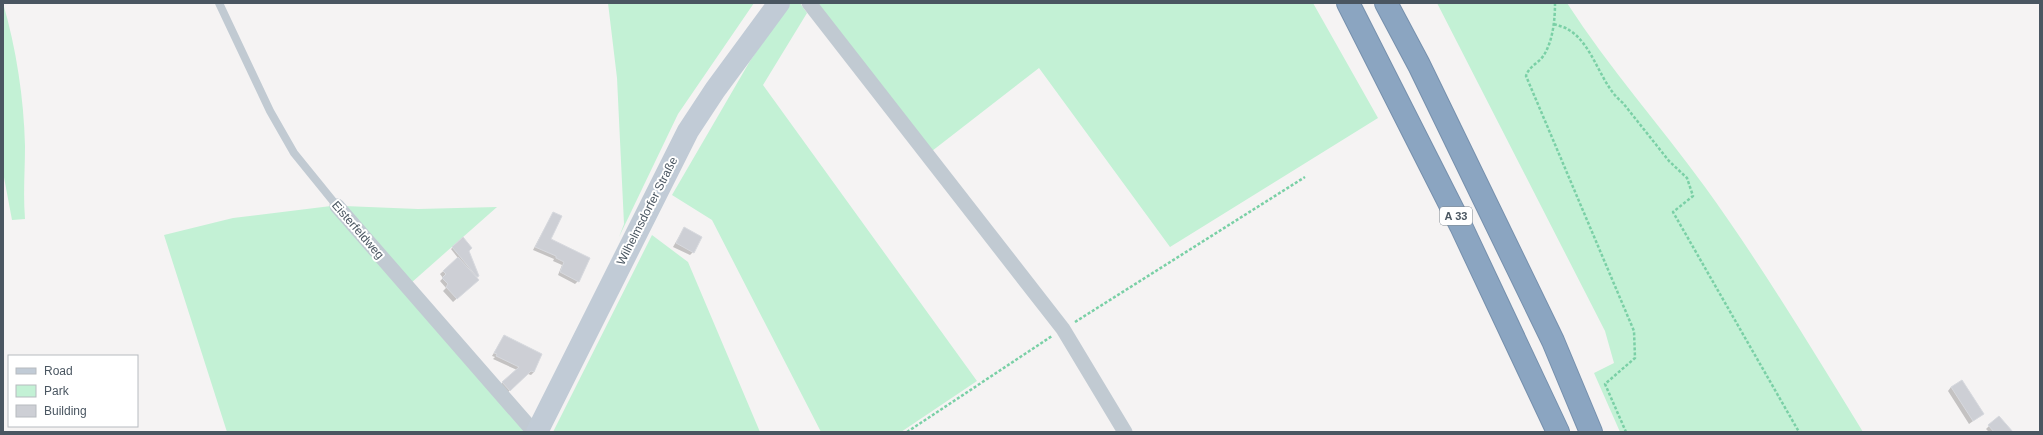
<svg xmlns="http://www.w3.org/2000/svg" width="2043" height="435" font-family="Arial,sans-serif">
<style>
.green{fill:#c3f1d5}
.shadow{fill:#0003}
.building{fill:#cdcfd5;stroke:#d7d9de}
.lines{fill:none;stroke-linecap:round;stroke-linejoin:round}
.highway-casing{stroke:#7690ad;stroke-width:24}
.path{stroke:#7ad0a6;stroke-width:2.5;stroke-dasharray:3 2;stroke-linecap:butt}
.lane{stroke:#c1cad2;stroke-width:8}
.street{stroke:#c1cad2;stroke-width:15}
.secondary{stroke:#c1cbd6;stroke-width:22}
.highway{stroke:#8ba5c1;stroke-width:22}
.labels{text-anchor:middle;stroke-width:4;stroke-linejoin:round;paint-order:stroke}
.shield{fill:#fff;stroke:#808990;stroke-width:1}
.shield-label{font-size:11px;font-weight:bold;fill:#4a5661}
.street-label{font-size:12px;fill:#4a5661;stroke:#fff}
</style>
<rect width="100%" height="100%" fill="#f5f3f3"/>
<path class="green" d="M3 3C16 48 24 98 25 146 25 170 23 194 25 219L12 220 3 172Z
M608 3H754L678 114 619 237 624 224 617 78Z
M790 3H800L807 13 763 85 977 381 901 432H821L712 220 672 195 750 61Z
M817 3H1313L1378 118 1170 247 1039 68 932 151Z
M1437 3H1567C1609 68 1660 125 1705 187 1762 266 1812 349 1863 432H1620L1594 373 1614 363 1605 331Z
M331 206 525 427 522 432H227L164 235 233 218Z
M344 206 418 209 497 207 411 283Z
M652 235 688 262 760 432H553Z"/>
<path class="shadow" d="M548 222 550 240 578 281 575 284 558 275 562 265 553 261 554 259 533 250Z
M684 228 693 252 690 255 673 247Z
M462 239 478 276 474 283 453 302 443 291 446 288 440 281 443 278 440 274 458 258 451 249Z
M504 336 541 354 534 372 531 375 528 374 507 393 500 385 517 370 493 359 495 357 492 356Z
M1951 387 1983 414 1969 424 1948 391Z
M1998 417 2011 432H1989L1986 429Z"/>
<path class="building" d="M553 212 562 216 551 239 590 258 579 282 560 272 564 262 556 258V256L535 247Z
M684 227 702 237 694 253 676 243Z
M463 237 472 248 469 251 479 276 477 277 452 247Z
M458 257 479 280 457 299 446 287 448 284 442 278 446 274 443 271Z
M504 335 542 354 534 372 531 371 510 391 502 382 519 367 496 356 497 354 494 353Z
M1962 380 1984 414 1973 421 1951 387Z
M1999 416 2013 432H1994L1988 425Z"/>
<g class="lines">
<defs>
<path id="highway" d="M1348 3 1461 226 1558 432
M1386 3 1419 65 1553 341 1591 432"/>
</defs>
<use href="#highway" class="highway-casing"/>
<path class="path" d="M1555 3C1555 20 1553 40 1544 55 1539 63 1529 66 1526 76L1634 331 1635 358 1605 384 1626 432
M1554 24C1559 26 1565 27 1569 30 1594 45 1600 85 1623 103L1669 161 1687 178 1693 196 1673 212 1799 432
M1075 322 1305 177
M907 432 1052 336"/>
<path class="lane" d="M219 3 270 111 294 153 337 206"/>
<path class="street" d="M809 3 1063 329 1125 432
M337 206 534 432"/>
<path class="secondary" d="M537 432 688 131 715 90 779 3"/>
<use href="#highway" class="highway"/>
</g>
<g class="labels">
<rect class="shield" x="1440" y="207" width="32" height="18" rx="3"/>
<g class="shield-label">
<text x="1456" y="220">A 33</text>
</g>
<g class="street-label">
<text transform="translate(647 211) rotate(-63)" y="4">Wilhelmsdorfer Straße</text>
<text transform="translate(358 230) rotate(49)" y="4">Eisterfeldweg</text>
</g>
</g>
<rect width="2043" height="435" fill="none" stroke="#4a5661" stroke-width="8"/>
<rect x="8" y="355" width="130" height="72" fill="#ffffff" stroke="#b7bbc0"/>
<rect x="16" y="368" width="20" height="6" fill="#c1cbd6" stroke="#b7bbc0"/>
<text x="44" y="375" font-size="12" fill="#4a5661">Road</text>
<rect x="16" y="385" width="20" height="12" fill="#c3f1d5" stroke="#b7bbc0"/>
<text x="44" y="395" font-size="12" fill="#4a5661">Park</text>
<rect x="16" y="405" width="20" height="12" fill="#cdcfd5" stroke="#b7bbc0"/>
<text x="44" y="415" font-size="12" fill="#4a5661">Building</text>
</svg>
